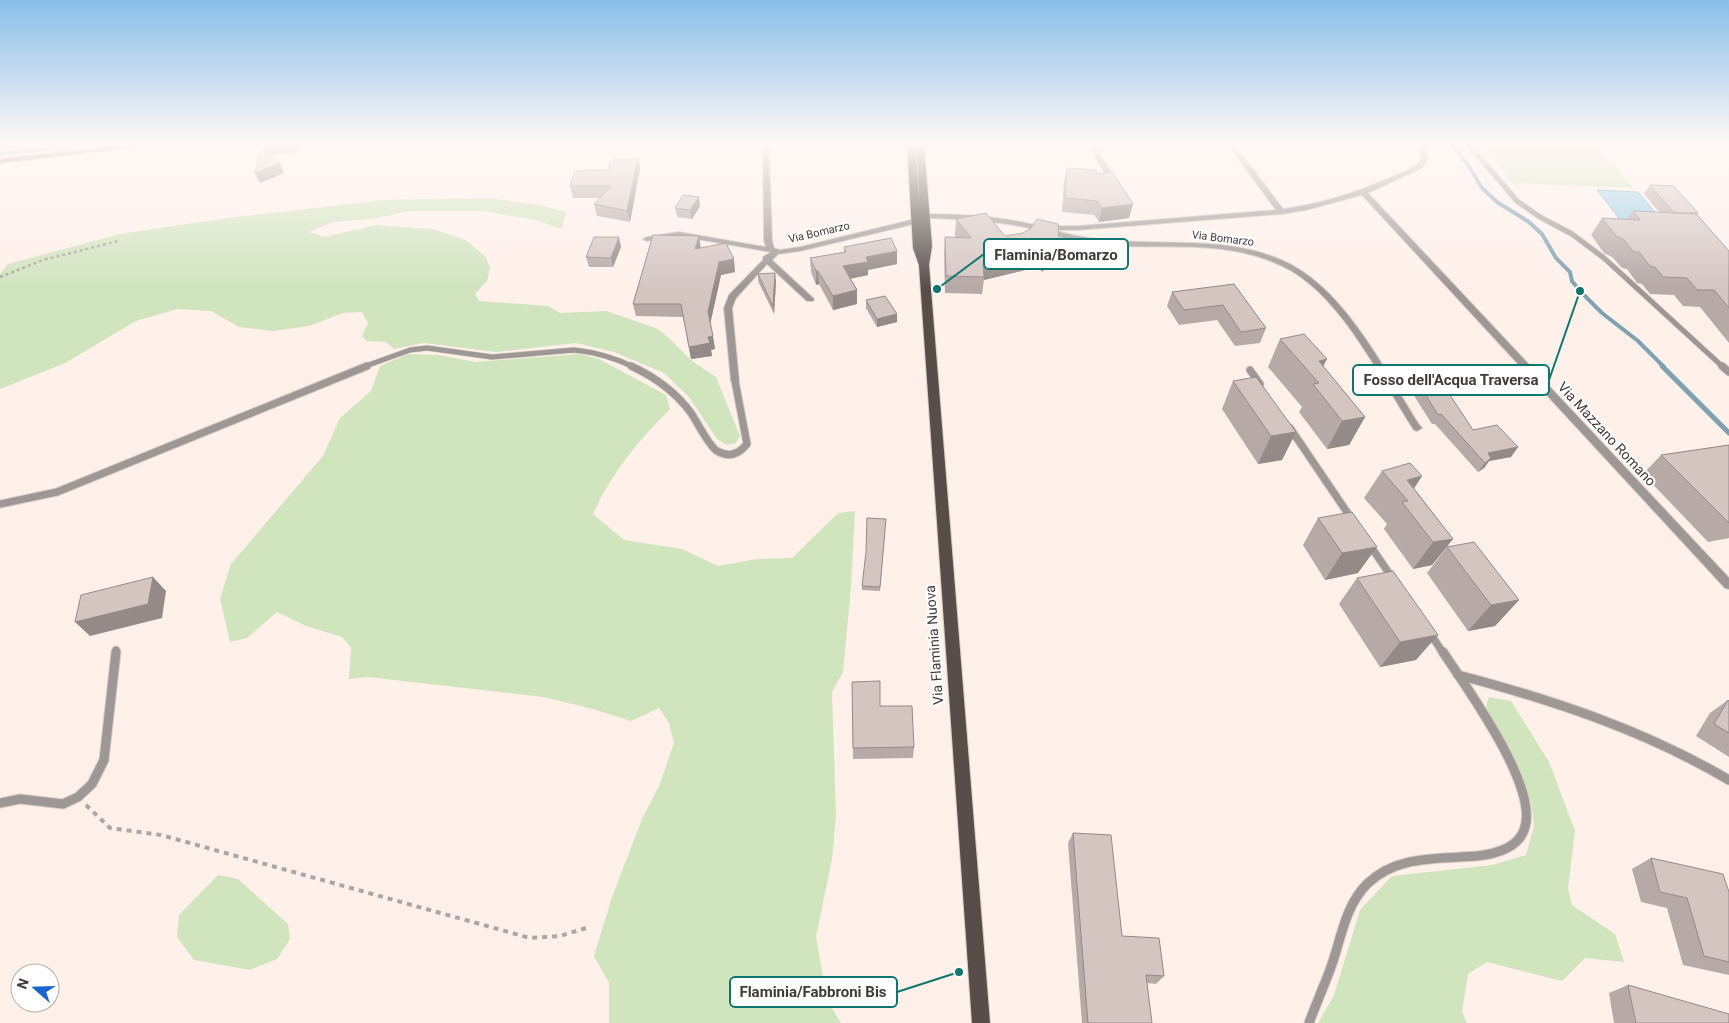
<svg xmlns="http://www.w3.org/2000/svg" width="1729" height="1023" font-family="Roboto,sans-serif">
<style>
.green{fill:#d0e4be}
.water{fill:#9acfe7;stroke:#7fa2b2}
.lines{fill:none;stroke-linecap:round;stroke-linejoin:round}
.stream-far1{stroke:#7fa2b2;stroke-width:4}
.stream{stroke:#7fa2b2;stroke-width:5}
.lane-far2-casing{stroke:#d9ccc6;stroke-width:6}
.lane-far1-casing{stroke:#d9ccc6;stroke-width:9}
.lane-casing{stroke:#d9ccc6;stroke-width:11}
.street-casing{stroke:#d9ccc6;stroke-width:2}
.secondary-casing{stroke:#d9ccc6;stroke-width:2}
.primary-casing{stroke:#d9ccc6;stroke-width:2}
.path-far1{stroke:#b0a5a1;stroke-width:2.5;stroke-dasharray:3 3;stroke-linecap:butt}
.path{stroke:#b0a5a1;stroke-width:4;stroke-dasharray:5 5;stroke-linecap:butt}
.lane-far2{stroke:#9d9895;stroke-width:5}
.lane-far1{stroke:#9d9895;stroke-width:7}
.lane{stroke:#9d9895;stroke-width:9}
.street{fill:#9d9895;fill-rule:evenodd}
.secondary{fill:#746c68;fill-rule:evenodd}
.primary{fill:#574e49;fill-rule:evenodd}
.wall{fill:#b6a9a6}
.shaded-wall{fill:#948a87}
.building{fill:#d4c5c1;stroke:#948a87}
.labels{text-anchor:middle;stroke-width:4;stroke-linejoin:round;paint-order:stroke}
.far-street-label{font-size:11px;fill:#403a38;stroke:#fff}
.street-label{font-size:14px;fill:#403a38;stroke:#fff}
.leader{fill:none;stroke:#0f766e;stroke-width:2}
.callout-dot{fill:#0f766e;stroke:#fff;stroke-width:2}
.callout{fill:#fff;stroke:#0f766e;stroke-width:2}
.callout-label{font-size:15px;text-anchor:middle;font-weight:bold;fill:#403a38}
</style>
<rect width="100%" height="100%" fill="#fff0ea"/>
<path class="green" d="M1485 145H1598L1633 188 1511 183Z
M490 198 538 205 566 212 562 229 536 220 481 211H410L371 219 333 222 309 232 324 237 376 225 433 229 466 240 486 257 490 268 487 281 475 294 479 301 548 306 560 313 607 311 658 329 671 340 692 361 716 377 740 436 736 443 727 445 717 439 689 397 664 373 614 352 576 343 496 352 424 343 394 349 386 342 367 341 362 336 368 323 362 312 343 313 309 326 273 331 239 327 211 311 177 309 136 321 65 363 0 389V274L8 264 120 234 227 218 384 200Z
M408 354 439 355 475 362 579 354 599 359 666 395 670 409C639 440 611 473 593 514L624 540 682 549 718 566 757 559 792 558 838 513 855 511 851 587 843 672 832 692 836 816 832 859 816 937 827 1000 841 1023H609V983L594 956 612 897 642 819 659 786 674 743 669 723 659 708 631 721 593 709 543 697 368 677 349 679 351 648 342 637 306 626 277 612 247 638 230 642 220 599 231 564 323 456 340 418 371 391 380 366Z
M1489 697 1511 701 1549 762 1575 831 1568 888 1572 905 1615 934 1624 962 1585 958 1562 981 1487 962 1468 974 1462 1012 1467 1023H1318L1334 995 1360 910 1392 876 1492 865 1526 855 1534 826 1531 801 1486 706Z
M218 875 238 879 288 924 290 939 277 959 250 970 194 960 177 937 179 915Z"/>
<path class="water" d="M1597 190 1638 192 1665 224 1622 222Z"/>
<g class="lines">
<path class="stream-far1" d="M1452 145 1468 165 1482 188 1497 202 1529 222 1542 234 1556 258 1570 272 1572 281 1580 291 1602 313 1638 341 1664 367
M0 154 82 145"/>
<path class="stream" d="M1662 366 1729 433"/>
<defs>
<path id="lane-far2" d="M1469 145 1517 201 1540 217 1572 234 1604 258 1723 367
M0 148 24 145
M363 367 410 350 427 348 492 357 574 350C595 352 615 358 634 367"/>
<path id="lane-far1" d="M631 366C655 377 675 391 691 413 698 423 708 445 717 451 729 458 739 454 747 444L735 381
M1722 366 1729 372
M1250 370 1260 384
M1290 428 1353 521
M0 504 57 492 367 366
M1369 544 1393 579
M1430 633 1443 653
M116 653V650"/>
<path id="lane" d="M1458 675C1553 700 1644 730 1729 780
M0 803 20 799 63 804 78 797 92 784 104 760 116 652
M1309 1023C1316 1004 1324 986 1331 967 1341 939 1345 906 1367 884 1397 855 1438 859 1477 856 1495 854 1517 849 1524 830 1541 789 1466 687 1443 652"/>
<path id="street" d="M763 145H769L772 240 774 248 780 250 800 247 915 219 919 221 918 223 800 251 778 254 772 260 814 299 813 301H807L767 264 736 298 732 308 739 381 735 384 731 381 724 308 729 295 763 260V257L771 252 679 236 647 241 643 239 647 237 679 232 766 247 764 240Z
M1088 145H1095L1118 184 1116 185H1112Z
M1228 145H1235L1283 209C1321 204 1357 192 1392 177 1402 172 1416 169 1421 159V145H1427L1428 159 1422 168 1368 193 1729 578V589L1725 588 1362 195 1306 210 1282 214 1078 230H1053C1099 244 1145 241 1192 243 1220 244 1248 247 1274 257 1342 281 1383 369 1420 426L1422 428 1417 431 1414 430C1381 379 1343 300 1290 270 1268 258 1245 252 1221 249 1179 244 1135 249 1093 244 1071 242 1051 233 1030 228 996 221 960 219 925 218L921 216 925 214C966 214 1008 217 1048 228L1051 226H1078L1276 210Z"/>
<path id="secondary" d="M119 145H142L139 147 0 163V159Z"/>
<path id="primary" d="M907 145H915L920 207 916 145H924L932 246 929 265 990 1023H972L919 265 913 248Z"/>
</defs>
<use href="#lane-far2" class="lane-far2-casing"/>
<use href="#lane-far1" class="lane-far1-casing"/>
<use href="#lane" class="lane-casing"/>
<use href="#street" class="street-casing"/>
<use href="#secondary" class="secondary-casing"/>
<use href="#primary" class="primary-casing"/>
<path class="path-far1" d="M0 277 43 260 118 241"/>
<path class="path" d="M86 805 110 828 161 835 530 938 560 936 586 928"/>
<use href="#lane-far2" class="lane-far2"/>
<use href="#lane-far1" class="lane-far1"/>
<use href="#lane" class="lane"/>
<use href="#street" class="street"/>
<use href="#secondary" class="secondary"/>
<use href="#primary" class="primary"/>
</g>
<path class="wall" d="M638 157 640 169 630 222 597 216 594 204 600 198H573L570 186 636 159Z
M1067 168 1096 174 1133 204 1129 218 1099 222 1094 215 1062 212 1064 182Z
M1650 185 1698 213 1697 214 1729 251V343L1700 307 1683 306 1674 295 1650 294 1642 284 1637 283 1627 269 1622 268 1612 257 1604 253 1591 235 1602 218 1627 219 1633 211 1659 212 1644 194Z
M700 206 692 219 677 217 675 208Z
M956 219 1005 236 1059 239 1056 256 1042 272 1038 267 984 280 982 294 945 293 944 254 945 237 956 238 955 236Z
M621 247 613 267H589L586 257Z
M844 247 897 264 868 270V275L850 279 857 290V304L833 310 819 284 816 285 811 272 810 258 844 252Z
M701 248 735 272 721 275 710 323 715 349 711 350 712 356 691 359 683 317 636 316 633 304Z
M758 274 776 281 774 314 758 281Z
M1234 284 1266 328 1260 343 1235 346 1217 320 1179 325 1167 306 1172 292Z
M866 300 897 322 877 327 866 308Z
M1280 339 1323 366 1365 417 1349 445 1327 449 1299 412 1302 407 1268 367Z
M1233 381 1296 432 1282 460 1258 464 1222 409Z
M1419 384 1473 430 1518 447 1511 457 1489 461 1484 468 1478 472 1435 424H1432L1413 394Z
M1729 445V538L1708 542 1643 474 1661 455Z
M1382 471 1422 476 1414 488 1453 539 1432 565 1413 569 1384 529 1387 524 1364 498Z
M1318 518 1358 573 1325 580 1303 545Z
M886 519 880 591 862 590V586Z
M1447 547 1519 600 1495 626 1468 631 1427 573Z
M1357 578 1416 660 1380 667 1339 604Z
M852 682 880 706 914 747 913 758 853 759Z
M1728 700 1729 701V757L1696 736 1710 713Z
M1073 833 1122 936 1164 976 1156 984 1147 983 1152 1023H1082L1068 843Z
M1651 858 1729 892V975L1683 965 1667 908 1641 902 1632 869Z
M1628 985 1729 1023H1614L1609 993Z"/>
<path class="shaded-wall" d="M274 145H299L298 152 267 156 263 147Z
M638 157 640 169 630 222 627 211Z
M280 163 284 173 260 183 255 173Z
M699 197 700 206 692 219 690 210Z
M1133 204 1129 218 1099 222 1102 208Z
M699 236 701 249H695Z
M619 237 621 247 613 267 611 258Z
M1059 239 1056 256 1042 272 1045 255Z
M1041 250 1038 267 984 280 983 263Z
M897 251V264L868 270V275L843 280V266L866 257Z
M734 259 735 272 721 275 710 325 708 312 719 262Z
M816 271H818L819 284 816 285Z
M775 273 776 281 774 314 773 306Z
M857 290V304L833 310V296Z
M897 314V322L877 327V319Z
M713 336 715 349 711 350 712 356 691 359 689 347 708 337Z
M1327 359 1316 380 1319 361Z
M1365 417 1349 445 1327 449 1342 421Z
M1296 432 1282 460 1258 464 1271 436Z
M1518 447 1511 457 1489 461 1484 468 1478 472 1485 463 1488 453Z
M1422 476 1407 499V480Z
M1453 539 1432 565 1413 569 1433 542Z
M1377 547 1358 573 1325 580 1342 553Z
M153 577 166 591 162 618 90 636 75 622Z
M1519 600 1495 626 1468 631 1491 605Z
M1438 635 1416 660 1380 667 1400 642Z"/>
<path class="building" d="M262 150 280 163 255 173Z
M638 157 627 211 594 204 611 186H570L575 171 608 170 611 160 636 159Z
M1067 168 1096 170V174L1112 172 1133 204 1102 208 1097 201 1065 198Z
M1650 185 1674 186 1698 213H1674Z
M683 195 699 197 690 210 675 208Z
M1633 211 1696 214 1729 251V308L1714 290H1697L1687 278 1663 277 1655 267 1650 266 1639 252H1634L1624 240 1616 236 1602 218 1640 220Z
M986 213 1005 236 1023 233 1031 228 1037 219 1058 224 1059 239 1045 255 1041 250 983 263 984 277 946 276 945 237 971 238 956 219Z
M653 235 699 236 695 249 726 243 734 259 719 262 708 312 713 336 708 337 710 343 689 347 681 304H633Z
M594 237H619L611 258 586 257Z
M891 238 897 251 866 257 868 262 843 266 857 290 833 296 818 271H816L810 258 846 252 844 247Z
M775 273 773 306 758 274Z
M1234 284 1266 328 1241 332 1223 305 1184 310 1172 292Z
M885 296 897 314 877 319 866 300Z
M1304 334 1327 359 1319 361 1365 417 1342 421 1313 384 1319 383 1280 339Z
M1256 377 1296 432 1271 436 1233 381Z
M1442 383 1473 430 1497 425 1518 447 1488 453 1491 458 1485 463 1441 414 1438 415 1419 384Z
M1729 445V523L1661 455Z
M1410 463 1422 476 1407 480 1453 539 1433 542 1402 502 1408 501 1382 471Z
M1352 512 1377 547 1342 553 1318 518Z
M867 518 886 519 880 587 862 586 866 552Z
M1474 542 1519 600 1491 605 1447 547Z
M1393 571 1438 635 1400 642 1357 578Z
M153 577 148 604 75 622 81 595Z
M880 681V706H912L914 747 853 748 852 682Z
M1728 700 1729 701V733L1714 724Z
M1073 833 1111 835 1122 936 1159 938 1164 976 1146 975 1152 1023H1088Z
M1651 858 1723 874 1729 892V962L1704 956 1687 898 1660 892Z
M1628 985 1729 1014V1023H1636Z"/>
<linearGradient id="sky" x2="0" y2="1"><stop stop-color="#89bfe8"/><stop offset="0.5" stop-color="#fff8f6"/><stop offset="1" stop-color="#fff8f6" stop-opacity="0"/></linearGradient>
<rect width="1729" height="288" fill="url(#sky)"/>
<g class="labels">
<g class="far-street-label">
<text transform="translate(819 232) rotate(-13)" y="4">Via Bomarzo</text>
<text transform="translate(1223 238) rotate(7)" y="4">Via Bomarzo</text>
</g>
<g class="street-label">
<text transform="translate(1607 434) rotate(47)" y="5">Via Mazzano Romano</text>
<text transform="translate(934 645) rotate(-94)" y="5">Via Flaminia Nuova</text>
</g>
</g>
<path class="leader" d="M937 289L984 254M1580 291L1549 380M959 972L897 992"/>
<g class="callout-dot">
<circle cx="937" cy="289" r="5"/>
<circle cx="1580" cy="291" r="5"/>
<circle cx="959" cy="972" r="5"/>
</g>
<g class="callout">
<rect x="984" y="239" width="144" height="30" rx="5"/>
<rect x="1353" y="365" width="196" height="30" rx="5"/>
<rect x="730" y="977" width="167" height="30" rx="5"/>
</g>
<g class="callout-label">
<text x="1056" y="260">Flaminia/Bomarzo</text>
<text x="1451" y="385">Fosso dell'Acqua Traversa</text>
<text x="813" y="997">Flaminia/Fabbroni Bis</text>
</g>
<g transform="translate(35 988) rotate(290)"><circle r="24" fill="#ffffff" stroke="#b3b0af"/>
<path d="M0-4L9 19L0 12L-9 19Z" fill="#1a64cf"/>
<text y="-8" font-size="14" font-weight="bold" text-anchor="middle" fill="#403a38">N</text>
</g>
</svg>
